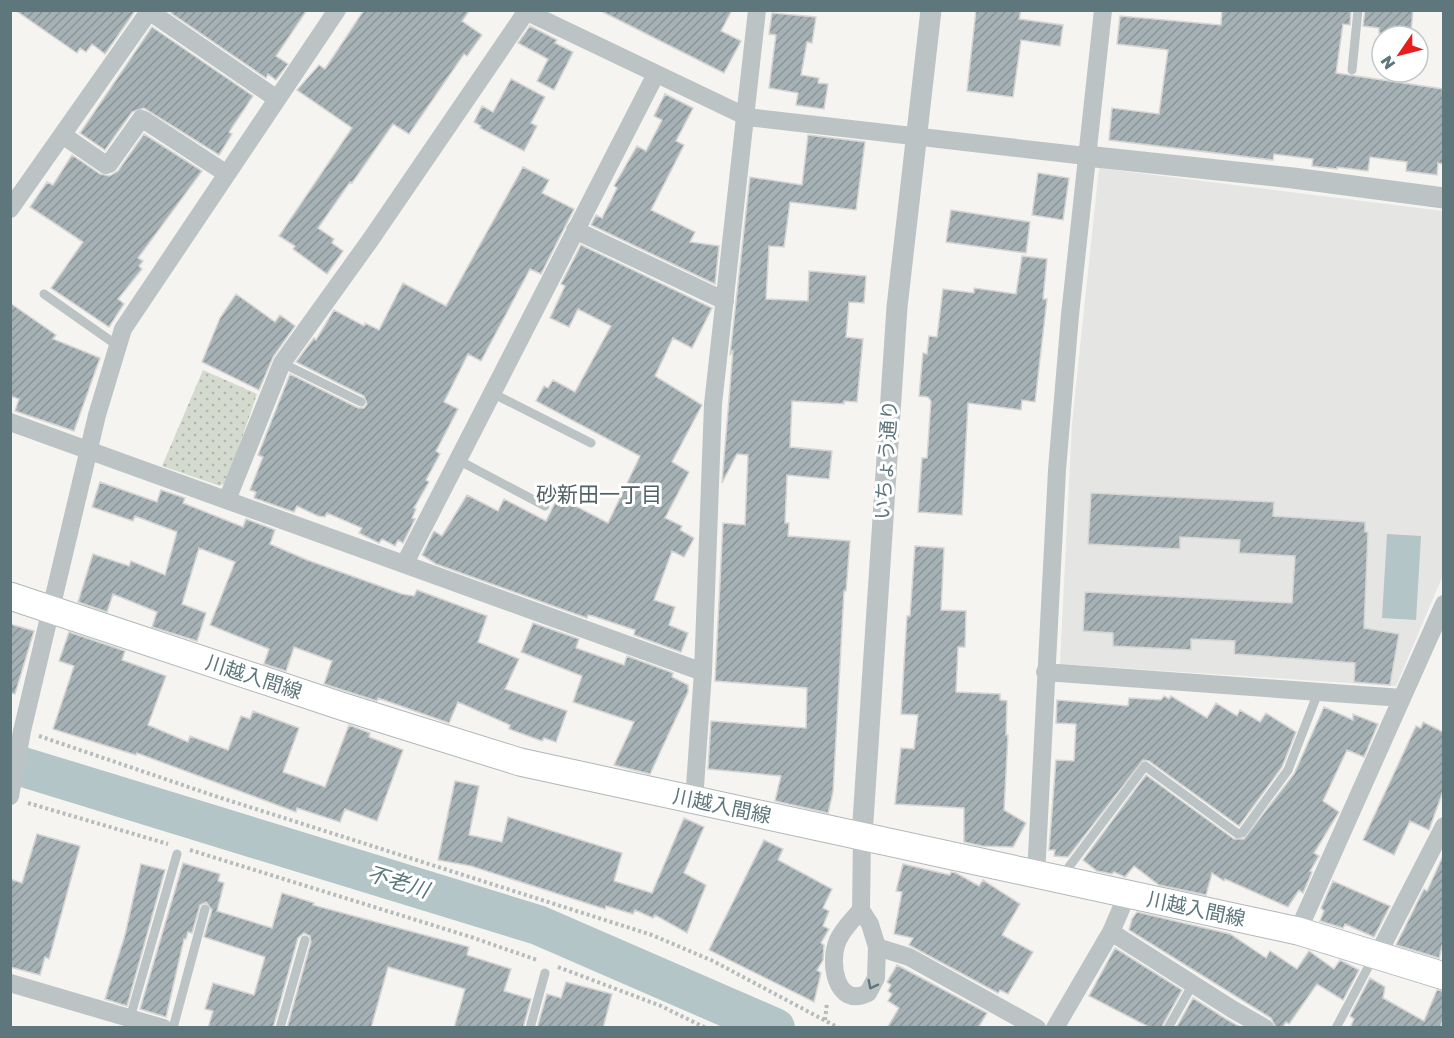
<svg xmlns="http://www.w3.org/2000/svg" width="1454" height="1038" font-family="'Golos Text','Noto Sans JP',sans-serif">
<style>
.built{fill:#e5e5e4}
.park{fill:url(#park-dots)}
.water{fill:#b3c5c6}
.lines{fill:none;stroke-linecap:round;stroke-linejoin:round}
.river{stroke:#b3c5c6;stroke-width:40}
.building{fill:url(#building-hatch);stroke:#d6d5d3;stroke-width:1.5}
.primary-casing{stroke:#b0b7b9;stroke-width:29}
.path{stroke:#b6bbbc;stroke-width:4;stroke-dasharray:3 3;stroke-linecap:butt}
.service{stroke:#bcc3c5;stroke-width:9}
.minor{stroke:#bcc3c5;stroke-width:18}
.tertiary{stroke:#bcc3c5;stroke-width:21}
.primary{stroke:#fff;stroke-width:27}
.oneway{stroke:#5e777d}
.labels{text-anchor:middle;stroke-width:6;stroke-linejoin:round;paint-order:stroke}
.street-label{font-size:20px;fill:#5e777d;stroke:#fff}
.neighbourhood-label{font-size:21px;fill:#516267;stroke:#fff}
.water-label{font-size:21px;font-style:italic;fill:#597879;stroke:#fff}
</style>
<defs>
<pattern id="park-dots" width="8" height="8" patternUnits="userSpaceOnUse" patternTransform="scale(1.5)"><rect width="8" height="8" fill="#d5dacf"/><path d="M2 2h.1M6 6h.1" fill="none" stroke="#b0b6ad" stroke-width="1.8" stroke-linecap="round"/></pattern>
<pattern id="building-hatch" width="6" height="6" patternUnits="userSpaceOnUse" patternTransform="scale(1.5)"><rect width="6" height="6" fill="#a5b1b4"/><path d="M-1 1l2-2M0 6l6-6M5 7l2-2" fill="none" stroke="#8a9598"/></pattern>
</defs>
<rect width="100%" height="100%" fill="#f5f4f0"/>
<path class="built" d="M1099 168 1443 211V575L1396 686 1060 664 1072 423Z"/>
<path class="park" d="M203 370 257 394 227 482 220 486 162 466Z"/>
<path class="water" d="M1387 534 1421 536 1416 620 1382 618Z"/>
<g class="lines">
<path class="river" d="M10 763 538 925 775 1028"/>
</g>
<path class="building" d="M15 10H134L135 11 105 54 92 44 86 52 80 48 77 53Z
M173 10H307L276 56 288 64 276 80 268 74 266 78 171 13Z
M364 10H470L462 21 482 35 467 56 464 54 409 134 393 124 352 183 350 182 318 228 334 239 332 243 343 251 327 274 293 249 295 246 279 236 352 128 297 90 319 65 325 69Z
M599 10H732L721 31 741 41 724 73Z
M976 10H1021L1019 19 1063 25 1060 46 1021 40 1013 97 967 91Z
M1222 10H1351L1350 25 1343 24 1336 73 1443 89V164L1438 163 1437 175 1406 171 1407 162 1370 157 1368 171 1337 167V169L1312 166 1313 159 1274 154 1273 160 1109 140 1112 108 1159 114 1168 50 1117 44 1120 16 1221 25Z
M1365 10H1413L1411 32 1400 31 1399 35 1379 33V28L1363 26Z
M772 13 816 17 812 43 807 42 801 75 819 78 818 83 828 84 824 109 796 105 798 93 769 88 776 35 769 34Z
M530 26 557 40 555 43 573 52 554 90 537 81 548 59 518 43Z
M152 27 253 96 229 132 232 134 219 155 144 108 132 112 105 150 80 133Z
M511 79 545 97 531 123 537 126 524 151 480 128 481 126 474 122 482 106 493 112Z
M665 94 693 108 676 141 684 145 651 210 695 232 690 242 719 246 715 284 591 225 596 215 602 218 617 188 614 186 637 146 646 151 662 120 654 116Z
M144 134 202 171 138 258 143 261 139 266 142 269 118 299 124 304 109 327 51 288 83 242 30 207 47 182 53 185 72 155 100 174 110 176 118 171Z
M808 135 865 142 856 210 790 202 784 247 769 246 766 299 808 301 809 271 866 276 864 303 849 302 846 337 863 339 857 402 844 401V404L792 401 790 447 832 451 829 479 787 475 785 523H789L788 536 850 541 846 591H844L833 792 828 813 775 801 781 776 708 769 711 721 806 728 807 688 715 681 723 523 745 525 748 455 737 454 722 483 733 350 730 355 750 177 802 185Z
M523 167 549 180 542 193 574 209 541 274 530 269 481 361 468 354 444 402 458 409 436 451 440 454 426 480 429 482 414 508 416 509 412 518 415 519 403 543 398 540 395 546 382 539 379 543 359 533 362 528 327 513 325 517 318 516 297 506 294 512 254 498 256 492 250 490 263 457 258 455 290 374 358 408H364L367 404 364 396 296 362 314 338 316 340 334 310 364 326 365 323 379 330 403 283 446 306Z
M1038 173 1069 178 1063 220 1032 215Z
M951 210 1030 222 1026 253 946 242Z
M581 245 712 308 692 348 673 338 655 376 702 405 672 462 689 472 665 518 682 526 680 530 694 538 684 557 672 551 654 600 675 607 669 625 688 633 681 652 634 635 635 630 593 616 588 615 587 618 436 564 422 555 434 531 442 536 467 495 498 511 504 499 546 521 558 497 608 523 640 456 536 401 544 386 548 388 553 380 575 392 611 326 578 309 569 327 550 318 565 286 561 284Z
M1022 256 1047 259 1043 299H1047L1035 402 1022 400 1021 410 968 403 962 515 918 512 922 458H927L931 401 928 397 919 396 923 353 927 354 929 336 937 337 943 289 974 293V288L1016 294Z
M236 294 275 322 280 315 295 326 273 357 259 390 202 362 220 318Z
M10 303 56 335 53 339 100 358 74 431 15 411 19 399 10 396Z
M100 482 157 502 161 490 185 498 183 503 243 527 246 519 275 530 270 544 307 560 402 594 414 596 417 590 487 616 478 642 519 659 505 689 567 711 556 742 544 738 542 741 509 729 510 725 458 702 449 723 378 698 377 701 324 684 332 661 294 647 286 671 264 664 269 649 210 625 235 562 199 548 182 604 206 613 197 641 152 627 157 612 113 594 107 612 78 602 93 554 129 566 131 561 165 575 177 532 135 516 133 521 92 507Z
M1091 493 1274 502 1273 516 1365 522V532H1368L1364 628 1399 634 1390 685 1354 682 1355 663 1234 654 1235 641 1191 639V650L1113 646V633L1083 631 1085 592 1292 603 1295 556 1239 553 1240 540 1180 537V549L1088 544Z
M915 546 944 548 941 610 966 611 965 647H958L956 692 1000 694V700L1007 701 1006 735H1008L1004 810 1026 823 1013 847 982 846 964 842V808L895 804 901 748 914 749 918 715 901 714 907 616H910Z
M533 623 579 639 576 648 624 665 627 656 673 673 672 677 688 685V692L650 774 614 765 634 722 573 702 582 676 521 652Z
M10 624 34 631 15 694 10 693Z
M69 632 125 651 122 660 166 676 148 725 188 742 190 736 228 750 241 716 250 719 253 711 299 728 283 772 325 787 349 725 370 733 369 737 403 750 377 821 345 809 340 822 297 808 296 812 137 753 136 755 53 729 74 666 59 661Z
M1164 696 1169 699 1171 696 1207 718 1216 703 1237 716 1240 710 1260 722 1266 713 1296 732 1282 767 1239 826 1149 761 1143 760 1068 857 1054 856 1055 850H1049L1056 760 1074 761 1076 724 1056 723 1057 700 1128 706 1129 698 1161 700Z
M1324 707 1353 720V714L1378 724 1364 757 1347 750 1323 801 1339 812 1314 853 1319 856 1310 871 1312 872 1303 893 1299 890 1288 907 1225 879 1224 881 1212 873 1206 895 1159 885 1134 866 1125 877 1114 872 1112 874 1097 871 1083 860 1146 775 1234 839H1244L1294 774Z
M1423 722 1443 732V791L1429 830 1410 821 1394 855 1363 840 1416 726 1421 728Z
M455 781 479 786 469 835 502 842 508 817 622 853 614 881 652 893 684 818 704 827 684 873 706 885 687 933 655 915 653 918 635 910 633 914 606 906 605 909 471 866 438 860Z
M37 834 80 846 49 959 45 957 40 975 10 967V879L22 883Z
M764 840 783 849 778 860 832 889 823 908 829 911 823 926 829 929 821 943 824 945 823 960 817 970 821 973 814 1002 709 950Z
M1443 856V943L1439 958 1396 945 1424 889 1427 891Z
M183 863 220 874 218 881 224 883 217 911 272 928 282 893 314 903 313 905 469 947 467 955 511 969 504 991 531 999 523 1028H454L465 989 388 967 371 1028H287L311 942 310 936 304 933 298 938 273 1028H208L213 1011 205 1009 213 983 254 995 265 957 204 937 212 910 206 902 200 905 192 933 188 932 186 939H184L166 1017 140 1009Z
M141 864 165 870 127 1006 105 999 125 935Z
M903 864 950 875 951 872 956 873 979 886 983 880 1020 904 1002 935 1033 952 1008 994 1000 990 998 993 909 945 913 938 894 934 902 892 896 891Z
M1333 881 1390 906 1374 937 1345 924 1343 928 1320 921 1324 911 1321 908Z
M1137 912 1230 934 1266 958 1270 951 1297 969 1309 951 1334 969 1340 960 1359 970 1343 1000 1317 984 1289 1024 1286 1022 1282 1028H1276L1271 1018 1129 930 1132 919Z
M1115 948 1182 990 1161 1028H1151L1089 996Z
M897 965 987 1013 978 1028H887L899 1008 888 1001 892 994 888 991 891 985 887 982Z
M1370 978 1385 987 1383 998 1424 1021 1437 990 1443 991V1020L1440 1028H1350L1354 1019 1350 1016Z
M566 982 612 994 603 1028H537L547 994 561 998Z
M1193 998 1226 1019 1242 1028H1176Z"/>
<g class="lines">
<defs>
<path id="primary" d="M10 596 344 707 520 762 1298 931 1444 976"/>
</defs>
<use href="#primary" class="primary-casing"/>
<path class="path" d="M39 736 215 796 652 935 713 961 839 1028
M28 803 168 844
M190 850 471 937 537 960
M558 967 661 1006 706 1028
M825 1020 827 1003"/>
<path class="service" d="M1352 70 1358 10
M44 294 118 346
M282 363 361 402
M492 393 591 443
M458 460 545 506
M1062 876 1145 766 1238 834 1242 833 1288 770 1319 690
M130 1018 177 854
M173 1028 205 909
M280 1028 305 940
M530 1028 545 973
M1168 1028 1193 984
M1336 1028 1373 958"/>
<path class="minor" d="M523 10 747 117 1086 156
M149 11 277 99
M64 136 106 165 109 164 141 119 144 120 227 174
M10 209 150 10
M575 230 725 301
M10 422 703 672
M227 500 282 363 371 239 526 12
M405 563 656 74
M1045 672 1402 698
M10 796 22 731 97 415 123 329 337 10
M694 801 703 672 713 404 757 10
M1036 875 1057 470 1070 315 1103 10
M861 910C853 919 843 929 838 940 828 962 836 1009 868 993L876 978 877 947 870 924 861 910 862 836
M1298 931 1444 604
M1111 932 1232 1009 1265 1028
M877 947 909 957 1037 1028
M1378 954 1444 826
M10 983 163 1028
M1055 1028 1111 932 1127 895"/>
<path class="tertiary" d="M1086 156 1293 178 1444 198
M862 836 897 307 931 10"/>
<use href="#primary" class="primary"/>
</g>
<defs><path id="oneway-chevron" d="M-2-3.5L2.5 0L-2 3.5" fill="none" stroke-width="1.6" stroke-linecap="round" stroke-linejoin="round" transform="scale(1.5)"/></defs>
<use class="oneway" href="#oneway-chevron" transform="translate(872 985) rotate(117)"/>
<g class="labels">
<g class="street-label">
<text transform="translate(886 460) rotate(-86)" y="7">いちょう通り</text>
<text transform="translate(254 677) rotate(18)" y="7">川越入間線</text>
<text transform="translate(722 806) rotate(12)" y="7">川越入間線</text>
<text transform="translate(1196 909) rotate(12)" y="7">川越入間線</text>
</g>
<g class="neighbourhood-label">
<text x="599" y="502">砂新田一丁目</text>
</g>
<g class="water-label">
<text transform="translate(398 882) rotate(17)" y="7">不老川</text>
</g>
</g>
<rect width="1454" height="1038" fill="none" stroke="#5e777d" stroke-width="24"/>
<g transform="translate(1400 54) rotate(235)"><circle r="28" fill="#ffffff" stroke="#bfc9cb" stroke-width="1.5"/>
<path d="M0-4.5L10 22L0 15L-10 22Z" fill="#e91d1c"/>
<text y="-9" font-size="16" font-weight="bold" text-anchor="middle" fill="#5e777d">N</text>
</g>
</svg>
